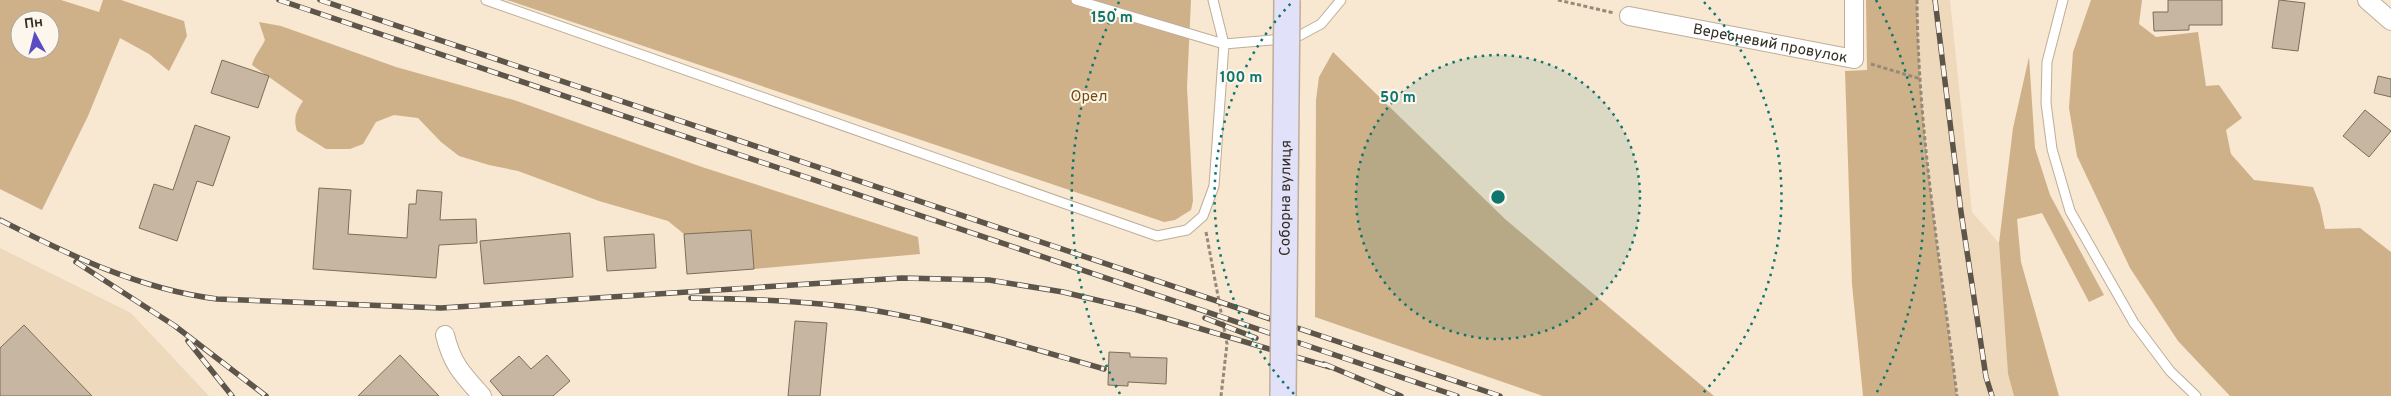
<svg xmlns="http://www.w3.org/2000/svg" width="2391" height="396" font-family="Overpass,sans-serif">
<style>
.built{fill:#efd9bc}
.green{fill:#cfb189;fill-rule:evenodd}
.building{fill:#c7b6a1;stroke:#7c6d59}
.lines{fill:none;stroke-linecap:round;stroke-linejoin:round}
.lane-casing{stroke:#bead98;stroke-width:11}
.street-casing{stroke:#bead98;stroke-width:20}
.path{stroke:#958a7a;stroke-width:3;stroke-dasharray:4 2.5;stroke-linecap:butt}
.lane{stroke:#fff;stroke-width:9}
.street{stroke:#fff;stroke-width:18}
.rail-casing{stroke:#5d5549;stroke-width:5.5}
.rail{stroke:#fdf6ed;stroke-width:4;stroke-dasharray:11;stroke-linecap:butt}
.secondary-bridge-casing{stroke:#bead98;stroke-width:28;stroke-linecap:butt}
.secondary-bridge{stroke:#e1e1fa;stroke-width:25}
.ring{fill:none;stroke:#0f766e;stroke-width:2.5;stroke-dasharray:2.5 5}
.labels{text-anchor:middle;stroke-width:4;stroke-linejoin:round;paint-order:stroke}
.street-label{font-size:15px;fill:#342e25;stroke:#fdf6ed}
.park-label{font-size:15px;fill:#714b08;stroke:#fdf6ed}
.centre{fill:#0f766e;stroke:#fdf6ed;stroke-width:2.5}
.ring-label{font-size:15px;text-anchor:middle;font-weight:bold;fill:#0f766e;stroke:#fdf6ed;stroke-width:4;stroke-linejoin:round;paint-order:stroke}
</style>
<rect width="100%" height="100%" fill="#f8e7d1"/>
<path class="built" d="M1917 0H1950L1972 212 1999 243 2008 374 2014 396H1957L1932 195 1917 39Z
M0 248 131 313 209 396H0Z"/>
<path class="green" d="M0 0H61L99 12 103 0H121L184 21 187 36 169 71 149 54 120 38 88 116 42 210 0 189ZM20 20H50V50H20Z
M507 0H1191L1187 87 1193 201 1191 210 1175 220 1164 222Z
M1866 0H1917C1919 132 1941 265 1957 396H1863L1852 284 1845 71 1867 70Z
M2091 0H2142L2139 24 2156 37 2198 32 2206 86 2219 85 2242 118 2226 130 2231 154 2254 180 2313 187 2320 205 2325 229 2360 228 2391 252V396H2230L2178 341 2130 268 2077 156 2069 108 2073 52Z
M259 22 281 26 396 67 514 100 702 167 918 237 920 254 754 269 751 230 684 234 668 221 599 201 518 171 489 165 459 156 441 142 418 118 394 115 376 122 363 144 350 149H326L297 131C293 118 296 112 303 101L252 65C254 56 261 49 265 40Z
M1333 52 1505 219 1714 396H1543L1315 317 1316 100 1319 77Z
M2029 57 2035 148 2050 195 2104 295 2089 302 2042 213 2017 219 2021 262 2059 396H2014L2008 374 1999 243 2013 128Z"/>
<path class="building" d="M2168 0H2222V25H2189V30L2154 31 2153 12H2168Z
M2279 0 2305 3 2298 51 2272 48Z
M222 60 269 76 258 108 211 93Z
M2378 76 2391 79V97L2374 93Z
M2365 110 2391 131 2369 157 2343 136Z
M195 125 230 137 213 186 197 181 177 241 139 228 154 184 173 190Z
M319 188 351 190 348 234 407 238 409 204H416L417 190 442 192 440 220 476 219 477 243 439 245 436 278 313 269Z
M751 230 754 269 687 274 684 234Z
M570 233 573 277 484 284 480 241Z
M654 234 656 268 607 271 604 237Z
M795 321 827 323 820 396H788Z
M24 325 92 396H0V348Z
M1109 352 1130 353V357L1167 358 1166 384 1128 382V386L1108 385Z
M400 355 439 396H358Z
M547 355 570 381 553 396H503L490 381 519 356 531 369Z"/>
<g class="lines">
<defs>
<path id="lane" d="M486 0 1157 236 1187 230 1203 216 1214 186 1224 44 1213 0
M1076 0 1224 44 1295 38 1321 24 1341 0
M2063 0 2047 62 2046 103 2052 149 2070 211 2134 323 2170 371 2196 396"/>
<g id="street">
<path d="M2367 0 2391 21"/>
<path id="s1" d="M1629 16 1854 59V0"/>
<path d="M445 335C452 364 462 374 482 396"/>
</g>
</defs>
<use href="#lane" class="lane-casing"/>
<use href="#street" class="street-casing"/>
<path class="path" d="M1558 0 1614 13
M1917 0C1918 132 1941 265 1957 396
M1871 64 1921 79
M1206 232 1227 344 1221 396"/>
<use href="#lane" class="lane"/>
<use href="#street" class="street"/>
<defs>
<path id="rail" d="M279 0 1457 396
M320 0 1500 396
M1935 0 1961 212 1986 377 1992 396
M0 220C69 255 139 289 217 299L441 308 902 278 989 280 1063 292 1134 309 1330 367
M76 262 175 326 266 396
M691 298C751 299 812 301 872 310 950 323 1027 347 1104 369
M1205 318 1256 338
M188 341 232 396
M1324 364 1401 396"/>
</defs>
<use href="#rail" class="rail-casing"/>
<use href="#rail" class="rail"/>
<defs>
<g id="secondary-bridge">
<path id="s2" d="M1283 396 1287 0"/>
</g>
</defs>
<use href="#secondary-bridge" class="secondary-bridge-casing"/>
<use href="#secondary-bridge" class="secondary-bridge"/>
</g>
<circle cx="1498" cy="197" r="142" fill="#0f766e" fill-opacity=".12"/>
<g class="ring">
<circle cx="1498" cy="197" r="142"/>
<path d="M1294 394A284 284 0 0 1 1292 2M1704 2A284 284 0 0 1 1702 394"/>
<path d="M1120 394A426 426 0 0 1 1120 0M1876 0A426 426 0 0 1 1876 394"/>
</g>
<g class="labels">
<g class="street-label">
<text dy="5" stroke="none"><textPath href="#s1" startOffset="144">Вересневий провулок</textPath></text>
<text dy="5" stroke="none"><textPath href="#s2" startOffset="198">Соборна вулиця</textPath></text>
</g>
<g class="park-label">
<text x="1089" y="101">Орел</text>
</g>
</g>
<circle cx="1498" cy="197" r="8" class="centre"/>
<g class="ring-label">
<text x="1112" y="22">150 m</text>
<text x="1241" y="82">100 m</text>
<text x="1398" y="102">50 m</text>
</g>
<g transform="translate(35 35) rotate(353)"><circle r="24" fill="#fdf6ed" stroke="#ada69d"/>
<path d="M0-4L9 19L0 12L-9 19Z" fill="#584bc3"/>
<text y="-8" font-size="14" font-weight="bold" text-anchor="middle" fill="#342e25">Пн</text>
</g>
</svg>
